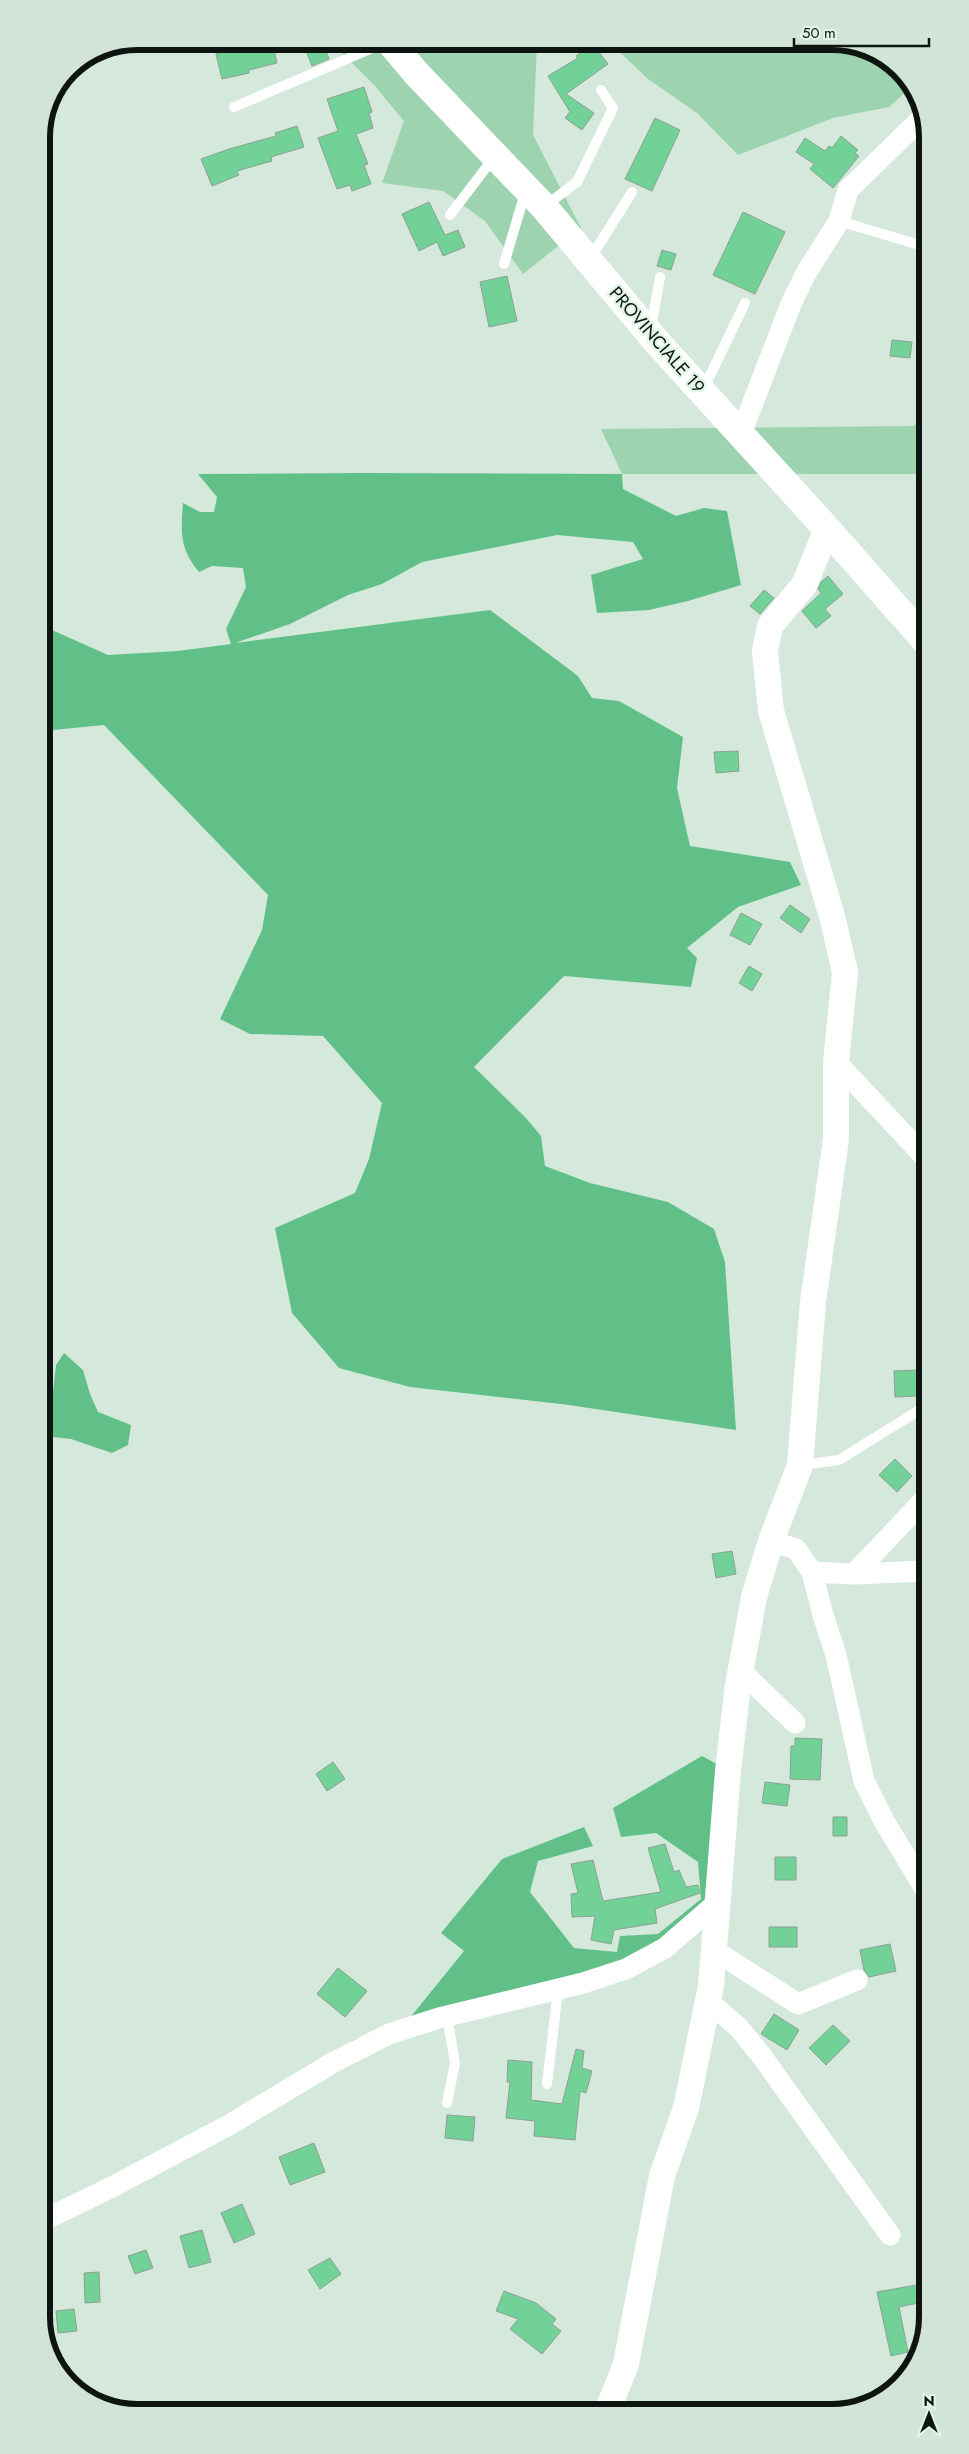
<svg xmlns="http://www.w3.org/2000/svg" width="969" height="2454" font-family="Jost,sans-serif">
<style>
.green{fill:#9dd3af}
.forest{fill:#61c088}
.building{fill:#72d197;stroke:#8da093}
.lines{fill:none;stroke-linecap:round;stroke-linejoin:round}
.service{stroke:#fff;stroke-width:10}
.minor{stroke:#fff;stroke-width:21}
.tertiary{stroke:#fff;stroke-width:26}
.primary{stroke:#fff;stroke-width:28}
.labels{text-anchor:middle;stroke-width:5;stroke-linejoin:round;paint-order:stroke}
.street-label{font-size:18px;fill:#0e1510;stroke:#e2f6e8}
.rim{fill:none;stroke:#0e1510;stroke-width:6}
</style>
<rect width="100%" height="100%" fill="#d4e9db"/>
<path class="green" d="M330 41H544L537 44 533 135 581 228 523 274 485 221 443 191 382 183 404 121 374 85Z
M608 41H839L891 61 910 88 889 107 833 118 738 155 697 113 648 79Z
M923 422 924 474H622L601 429 912 426Z"/>
<path class="forest" d="M360 473 622 474 623 489 676 516 704 508 727 511 741 585 688 601 649 610 597 613 591 575 643 559 633 542 557 535 422 562 382 584 348 595 290 624 235 643 490 610 578 676 592 698 619 701 683 737 677 788 690 846 790 862 801 885 738 907 687 948 697 958 691 987 564 976 474 1067 526 1118 541 1136 545 1166 590 1183 668 1202 714 1229 725 1262 736 1430 569 1405 410 1387 339 1368 292 1313 275 1228 355 1193 369 1159 382 1103 323 1036 250 1034 220 1019 262 930 268 895 104 725 43 731V626L108 655 178 651 231 644 226 629 246 587 243 568 212 566 199 572C179 547 181 533 183 503L200 512H214L217 497 198 474Z
M64 1353 83 1370 90 1394 98 1412 131 1425 128 1445 112 1453 71 1439 44 1436V1403L53 1392 56 1365Z
M702 1756 724 1768 717 1897 621 1982 521 2006 357 2051 351 2041 409 2019 464 1951 441 1933 502 1859 584 1827 593 1846 538 1861 530 1892 574 1948 617 1952 620 1936 658 1934 701 1899 698 1862 656 1833 621 1837 613 1808Z"/>
<path class="building" d="M263 41H272L277 63 249 70V73L222 79 216 54 254 47 253 44Z
M593 44 608 64 566 94 594 113 582 130 565 118 570 112 548 76 578 58 576 56Z
M324 46 329 59 312 66 307 53Z
M364 87 372 112 369 113 373 128 356 134 368 164 364 165 371 184 352 191 350 185 337 189 318 138 338 131 327 99Z
M655 118 680 130 652 191 625 179Z
M297 126 304 147 271 157 272 161 237 171 239 175 212 186 201 159 229 149 276 136 275 133Z
M841 136 858 150 855 153 859 156 833 188 810 169 814 164 796 152 805 138 825 151 829 146 832 148Z
M429 202 445 235 458 230 465 247 443 256 437 242 419 251 402 214Z
M743 212 785 232 755 294 713 275Z
M662 250 676 254 671 270 657 266Z
M507 276 517 321 489 327 480 282Z
M892 340 912 342 910 358 890 356Z
M828 576 843 594 825 609 831 616 816 628 802 611 821 593 818 589 821 582Z
M764 590 774 598 760 614 750 606Z
M738 751 739 771 716 773 714 752Z
M790 905 810 919 801 933 780 918Z
M741 913 762 924 750 945 730 935Z
M749 966 762 974 752 991 739 983Z
M917 1370 918 1396 895 1397 894 1371Z
M895 1459 912 1476 897 1492 879 1475Z
M732 1551 736 1574 716 1578 712 1554Z
M795 1738 822 1739 820 1780 790 1779 791 1746H795Z
M333 1762 345 1779 327 1791 316 1774Z
M765 1782 790 1785 787 1806 762 1803Z
M833 1817H847V1836H833Z
M665 1844 674 1872 679 1870 686 1887 698 1885 700 1893 655 1909 657 1923 614 1930 611 1944 591 1940 595 1916 572 1917 571 1894 578 1893 571 1864 593 1860 603 1901 661 1892 648 1848Z
M775 1857H796V1880H775Z
M769 1927H797V1947H769Z
M890 1944 896 1971 869 1977 864 1970 860 1950Z
M338 1968 367 1991 345 2017 317 1994Z
M774 2014 799 2030 787 2050 761 2034Z
M833 2025 850 2041 826 2065 809 2048Z
M576 2049 584 2051 582 2068 592 2071 586 2093 580 2091 575 2140 534 2136 535 2121 506 2118 510 2082H507L508 2060 532 2062 531 2100 562 2104Z
M447 2115 475 2117 473 2141 445 2138Z
M314 2143 325 2172 290 2185 279 2157Z
M242 2204 255 2234 234 2243 221 2213Z
M202 2230 211 2262 189 2268 180 2236Z
M146 2250 153 2268 135 2274 128 2256Z
M330 2258 341 2274 320 2289 308 2270Z
M99 2272 100 2302 85 2303 84 2273Z
M928 2283V2301L899 2307 908 2352 891 2356 877 2292Z
M504 2291 536 2303 556 2319 552 2324 561 2331 542 2354 510 2329 518 2319 496 2311Z
M74 2309 77 2331 58 2333 56 2311Z"/>
<g class="lines">
<path class="service" d="M234 107 389 41
M545 206 577 182 613 108 601 90
M450 215 495 156
M839 221 923 246
M590 259 632 192
M504 264 525 193
M651 328 660 277
M703 390 745 303
M801 1465 839 1460 926 1406
M547 2084 558 1990
M447 2103 455 2063 447 2016"/>
<path class="minor" d="M740 436 791 304 806 273 839 221 848 190 923 117
M836 1062 925 1157
M771 1541 796 1549 812 1572 823 1615 836 1655 864 1781 884 1821 927 1892
M812 1572 854 1574 926 1571
M854 1574 926 1498
M741 1671 795 1723
M714 1950 798 2004 857 1980
M707 2000 739 2028 761 2055 890 2235
M46 2219 110 2188 229 2125 334 2062 389 2034 439 2018 583 1983 626 1969 665 1948 718 1902"/>
<path class="tertiary" d="M608 2409 626 2364 662 2176 686 2108 711 1986 728 1771 738 1685 754 1597 771 1541 800 1465 813 1302 836 1139V1062L845 972 832 916 771 711 765 651 770 626 804 585 827 529"/>
<path class="primary" d="M389 41 416 73 544 207 656 341 827 529 924 639"/>
</g>
<g class="labels">
<g class="street-label">
<text transform="translate(657 340) rotate(49)" y="6">PROVINCIALE 19</text>
</g>
</g>
<path d="M0 0H969V2454H0ZM137 50H832A87 87 0 0 1 919 137V2317A87 87 0 0 1 832 2404H137A87 87 0 0 1 50 2317V137A87 87 0 0 1 137 50Z" fill="#d1e4d7" fill-rule="evenodd"/>
<path class="rim" d="M137 50H832A87 87 0 0 1 919 137V2317A87 87 0 0 1 832 2404H137A87 87 0 0 1 50 2317V137A87 87 0 0 1 137 50Z"/>
<g transform="translate(929 2414)" stroke="#e2f6e8" stroke-width="4" paint-order="stroke">
<path d="M0-4L9 19L0 12L-9 19Z" fill="#0e1510"/>
<text y="-8" font-size="14" font-weight="bold" text-anchor="middle" fill="#0e1510">N</text>
</g>
<path d="M794 38v8h135v-8" fill="none" stroke="#0e1510" stroke-width="2.5"/>
<text x="802" y="38" font-size="15" fill="#0e1510" stroke="#e2f6e8" stroke-width="4" paint-order="stroke">50 m</text>
</svg>
